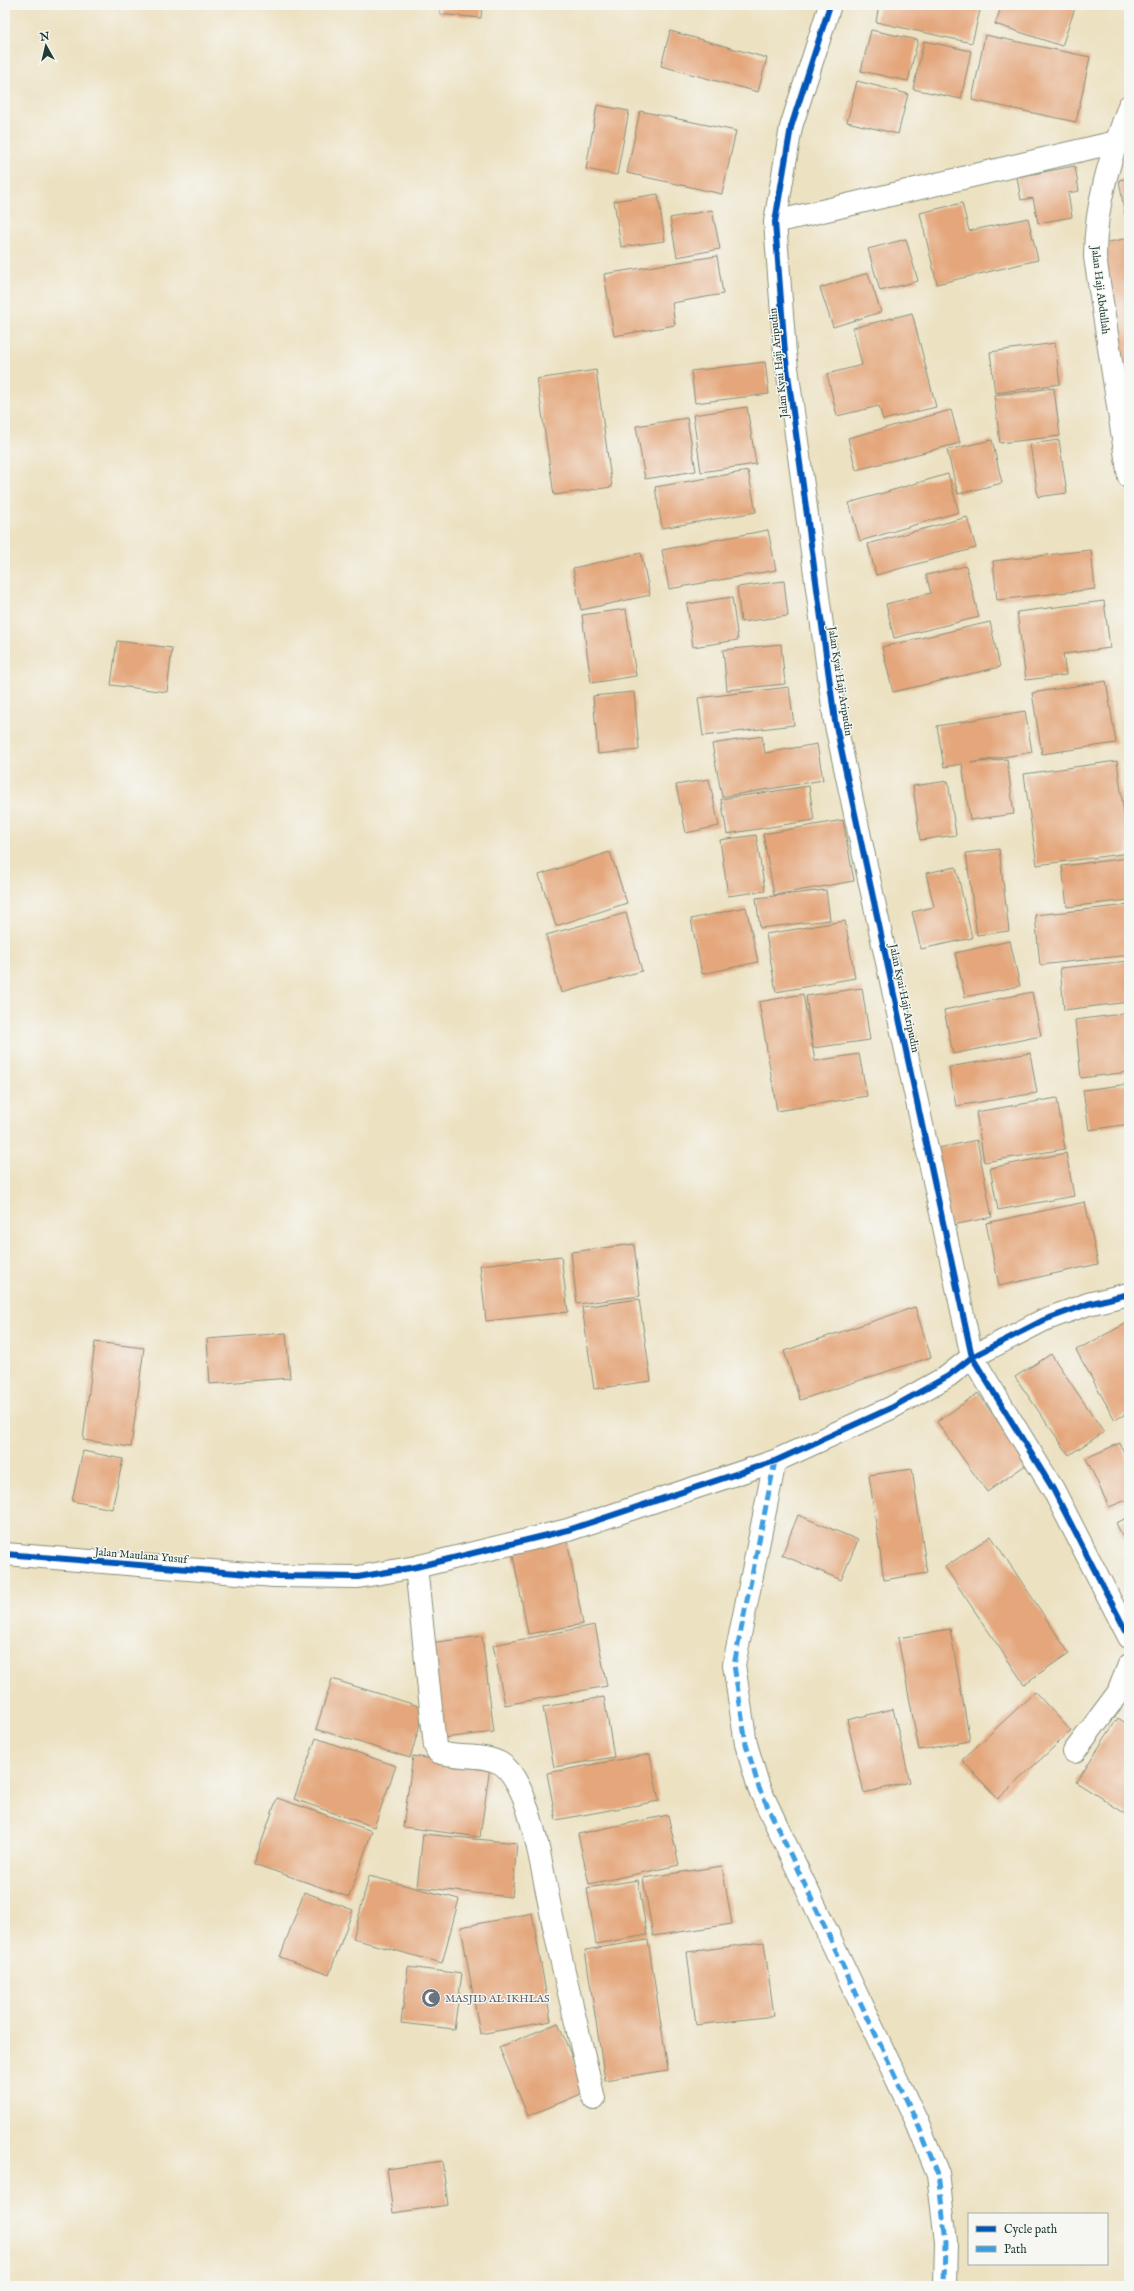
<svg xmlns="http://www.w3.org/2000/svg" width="1134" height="2291" font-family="'IM FELL English',serif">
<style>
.building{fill:#e4a67a}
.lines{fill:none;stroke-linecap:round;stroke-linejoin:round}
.street-casing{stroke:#868f7a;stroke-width:24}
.street{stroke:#fff;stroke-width:22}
.quiet{stroke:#3c9ee2;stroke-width:5;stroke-dasharray:10 5;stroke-linecap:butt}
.cycleway-casing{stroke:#f6f6f2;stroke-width:8}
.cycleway{stroke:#0057b8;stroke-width:6}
.labels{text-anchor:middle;stroke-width:3;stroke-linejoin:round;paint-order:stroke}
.street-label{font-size:11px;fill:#1f3d34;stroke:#f6f6f2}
.worship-label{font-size:11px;fill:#5b616d;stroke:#f6f6f2;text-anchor:start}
</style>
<rect width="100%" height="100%" fill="#f6f6f2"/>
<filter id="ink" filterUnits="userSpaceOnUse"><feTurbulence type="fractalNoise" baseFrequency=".025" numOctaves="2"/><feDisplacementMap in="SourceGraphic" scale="8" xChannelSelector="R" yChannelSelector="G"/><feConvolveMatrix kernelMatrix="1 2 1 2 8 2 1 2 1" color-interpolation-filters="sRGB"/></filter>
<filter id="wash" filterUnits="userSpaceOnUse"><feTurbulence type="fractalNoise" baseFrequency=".012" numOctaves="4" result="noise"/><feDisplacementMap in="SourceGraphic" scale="16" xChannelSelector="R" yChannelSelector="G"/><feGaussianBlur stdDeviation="0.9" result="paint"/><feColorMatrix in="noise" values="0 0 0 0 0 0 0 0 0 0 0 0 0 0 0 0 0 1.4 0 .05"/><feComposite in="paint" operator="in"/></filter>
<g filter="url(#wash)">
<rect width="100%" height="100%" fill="#ece1c1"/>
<g id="blocks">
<path class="building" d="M440 5H482L481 18 440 14Z
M879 5H975L981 6 972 43 876 22Z
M1002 5H1076L1062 46 995 24Z
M871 30 918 40 908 81 861 71Z
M670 31 767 58 758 92 661 66Z
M985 35 1090 57 1076 122 972 100Z
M924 41 971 51 961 99 913 89Z
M857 81 908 94 898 134 847 122Z
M597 105 629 111 617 175 586 169Z
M640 111 736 131 722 194 627 173Z
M1075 166 1079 191 1068 193 1072 217 1038 223 1033 198 1021 200 1017 177Z
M1129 178V233H1128L1119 180Z
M658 194 665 241 621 247 614 201Z
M962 203 969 231 1028 218 1038 260 937 284 920 213Z
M712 210 720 249 677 257 670 218Z
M1129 238V399L1126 400 1099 244Z
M906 239 918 281 880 291 868 249Z
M717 256 723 294 672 303 675 325 614 336 604 274Z
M868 273 881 312 833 327 820 288Z
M912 313 936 407 883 420 879 406 837 416 827 374 862 365 853 328Z
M1055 343 1060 384 995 393 990 352Z
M765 362 769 394 695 403 691 371Z
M596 370 612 487 554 495 537 379Z
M1054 388 1060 436 1000 443 994 395Z
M747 407 756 464 701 472 693 415Z
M951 410 960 443 856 470 848 438Z
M687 418 696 471 645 479 636 426Z
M992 440 1002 483 958 494 947 450Z
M1059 440 1067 493 1038 497 1030 444Z
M748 471 756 512 662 528 655 487Z
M948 474 959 512 860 541 849 503Z
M967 517 976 548 876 575 868 544Z
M768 530 776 570 669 589 662 550Z
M1091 550 1095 589 997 600 993 561Z
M641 553 650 595 581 610 573 568Z
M966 566 979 617 894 638 886 604 931 593 926 575Z
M784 581 788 616 741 622 737 587Z
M732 597 738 640 693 647 687 604Z
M1104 601 1110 648 1063 654 1066 675 1026 680 1017 612Z
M626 609 636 676 591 683 582 615Z
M990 622 1000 667 893 692 882 647Z
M117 641 172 648 167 692 111 685Z
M781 644 785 684 727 690 723 650Z
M1106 681 1116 743 1042 754 1032 693Z
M789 687 794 725 703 736 698 698Z
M634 692 639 750 598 754 593 696Z
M1025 711 1032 752 970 763 1007 759 1014 814 970 820 962 764 944 767 937 726Z
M762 736 765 753 817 744 823 780 722 797 712 744Z
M1117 761 1129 853 1037 865 1024 774Z
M709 779 719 826 686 833 676 785Z
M948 781 956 835 920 840 913 786Z
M809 786 814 820 727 834 721 799Z
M843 820 854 881 774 895 763 834Z
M756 835 765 891 728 896 720 840Z
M999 849 1009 931 977 935 966 853Z
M610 852 627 903 556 926 539 875Z
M1129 858V900L1067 907 1062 866Z
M956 867 972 938 921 949 912 912 934 907 926 873Z
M826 890 830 920 760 928 756 898Z
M1129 905V955L1040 965 1035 915Z
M746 907 758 962 702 974 691 919Z
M626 913 642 971 561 993 546 935Z
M845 921 855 978 776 992 766 934Z
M1010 941 1020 986 965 997 955 953Z
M1129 961V1002L1064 1010 1060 968Z
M862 988 870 1040 813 1048 806 996Z
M1032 992 1041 1036 953 1054 944 1010Z
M803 994 815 1061 859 1054 867 1096 777 1111 759 1002Z
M1129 1013V1072L1081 1078 1075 1020Z
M1030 1053 1037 1093 956 1106 949 1067Z
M1129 1084V1124L1089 1130 1083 1090Z
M1057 1098 1065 1149 984 1162 976 1112Z
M977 1140 992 1217 948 1226 934 1149Z
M1066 1153 1074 1196 998 1210 990 1168Z
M1085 1202 1098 1264 999 1286 986 1223Z
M634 1244 640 1296 577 1304 571 1252Z
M561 1256 568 1312 486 1321 480 1265Z
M639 1299 651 1381 594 1389 582 1307Z
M915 1307 931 1357 800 1400 784 1351Z
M1129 1322V1412L1115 1420 1076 1350Z
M286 1333 290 1378 210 1384 207 1339Z
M95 1342 144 1348 131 1447 83 1440Z
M1051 1354 1104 1432 1069 1455 1015 1377Z
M978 1393 1027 1464 987 1492 937 1422Z
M1120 1443 1129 1464V1499L1109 1507 1086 1458Z
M83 1451 123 1459 112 1509 72 1501Z
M912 1469 927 1573 884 1580 869 1475Z
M798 1515 858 1540 841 1580 782 1555Z
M1129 1517V1549L1116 1523Z
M566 1535 583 1624 528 1634 511 1545Z
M991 1536 1069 1653 1024 1684 945 1567Z
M595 1625 607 1686 505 1705 493 1645Z
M950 1629 970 1741 919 1750 898 1638Z
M482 1636 494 1732 443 1738 430 1643Z
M332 1679 425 1708 410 1758 316 1729Z
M1035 1692 1071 1731 998 1799 962 1760Z
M604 1697 614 1757 554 1767 543 1707Z
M893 1709 910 1782 864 1793 847 1720Z
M1118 1718 1129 1725V1816L1076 1782Z
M316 1738 396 1766 374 1827 294 1799Z
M650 1754 659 1801 556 1820 547 1773Z
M413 1756 490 1767 480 1837 403 1827Z
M277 1798 372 1831 349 1897 254 1864Z
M668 1815 679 1865 589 1884 578 1834Z
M423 1834 517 1843 512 1897 417 1887Z
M722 1866 732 1924 653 1936 643 1878Z
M369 1876 459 1899 442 1963 353 1939Z
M638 1880 647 1935 596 1944 587 1888Z
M304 1892 353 1910 329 1975 280 1957Z
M532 1913 551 2021 480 2034 461 1927Z
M648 1940 668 2070 605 2080 585 1950Z
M764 1942 774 2016 696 2025 687 1952Z
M408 1967 462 1974 454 2029 401 2023Z
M558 2023 586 2092 528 2116 499 2047Z
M442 2161 448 2205 393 2213 387 2169Z"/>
</g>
</g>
<g filter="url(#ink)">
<use href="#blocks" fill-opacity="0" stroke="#868f7a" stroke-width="1"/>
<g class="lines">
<defs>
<path id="street" d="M830 5 791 127 775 222 785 353 835 721 972 1357 1053 1489 1129 1637
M1129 106C1111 156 1095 202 1095 257L1129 477
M775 222 1129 139
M775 1461 734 1665 746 1744 759 1788 917 2122 938 2174 946 2242 945 2286
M5 1554 274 1576 358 1577 416 1567 568 1530 775 1461 891 1408 948 1376 972 1357 1044 1320 1088 1304 1129 1294
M416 1567 435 1746 438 1752C457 1759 481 1753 500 1763 512 1770 519 1786 524 1798 539 1841 545 1886 555 1931 567 1987 581 2043 594 2099
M1074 1752 1118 1693 1129 1665"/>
</defs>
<use href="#street" class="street-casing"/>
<use href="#street" class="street"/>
<path class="quiet" d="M775 1461 734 1665 746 1744 759 1788 917 2122 938 2174 946 2242 945 2286"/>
<defs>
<path id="cycleway" d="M830 5 791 127 775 222 785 353 835 721 972 1357 1053 1489 1129 1637
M5 1554 274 1576 358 1577 416 1567 568 1530 775 1461 891 1408 948 1376 972 1357 1044 1320 1088 1304 1129 1294"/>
</defs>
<use href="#cycleway" class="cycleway-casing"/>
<use href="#cycleway" class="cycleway"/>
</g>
</g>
<defs>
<symbol id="mosque-disc" viewBox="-11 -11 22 22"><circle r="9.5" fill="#6b7280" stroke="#f6f6f2"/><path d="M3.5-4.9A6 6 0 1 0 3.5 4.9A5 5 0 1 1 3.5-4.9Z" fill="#fff"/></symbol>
</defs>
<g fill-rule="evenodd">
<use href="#mosque-disc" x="420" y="1987" width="22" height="22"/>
</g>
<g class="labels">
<g class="street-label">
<text transform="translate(1101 290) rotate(83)" y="4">Jalan Haji Abdullah</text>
<text transform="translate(778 363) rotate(-96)" y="4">Jalan Kyai Haji Aripudin</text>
<text transform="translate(841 681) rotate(81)" y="4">Jalan Kyai Haji Aripudin</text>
<text transform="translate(905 998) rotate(78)" y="4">Jalan Kyai Haji Aripudin</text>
<text transform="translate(141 1555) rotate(5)" y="4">Jalan Maulana Yusuf</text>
</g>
<g class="worship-label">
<text x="445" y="2002">MASJID AL IKHLAS</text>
</g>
</g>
<rect width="1134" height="2291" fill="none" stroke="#f6f6f2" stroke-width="20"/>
<rect x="968" y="2213" width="140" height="52" fill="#f6f6f2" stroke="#a0aca6"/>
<rect x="976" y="2226" width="20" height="6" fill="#0057b8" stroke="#a0aca6"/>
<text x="1004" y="2233" font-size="12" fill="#1f3d34">Cycle path</text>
<rect x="976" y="2246" width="20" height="6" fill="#3c9ee2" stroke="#a0aca6"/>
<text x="1004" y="2253" font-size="12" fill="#1f3d34">Path</text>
<g transform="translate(46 46) rotate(352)" stroke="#f6f6f2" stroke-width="3" paint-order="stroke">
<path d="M0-3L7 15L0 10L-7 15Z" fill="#1f3d34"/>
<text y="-6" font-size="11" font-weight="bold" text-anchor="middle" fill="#1f3d34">N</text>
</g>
</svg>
